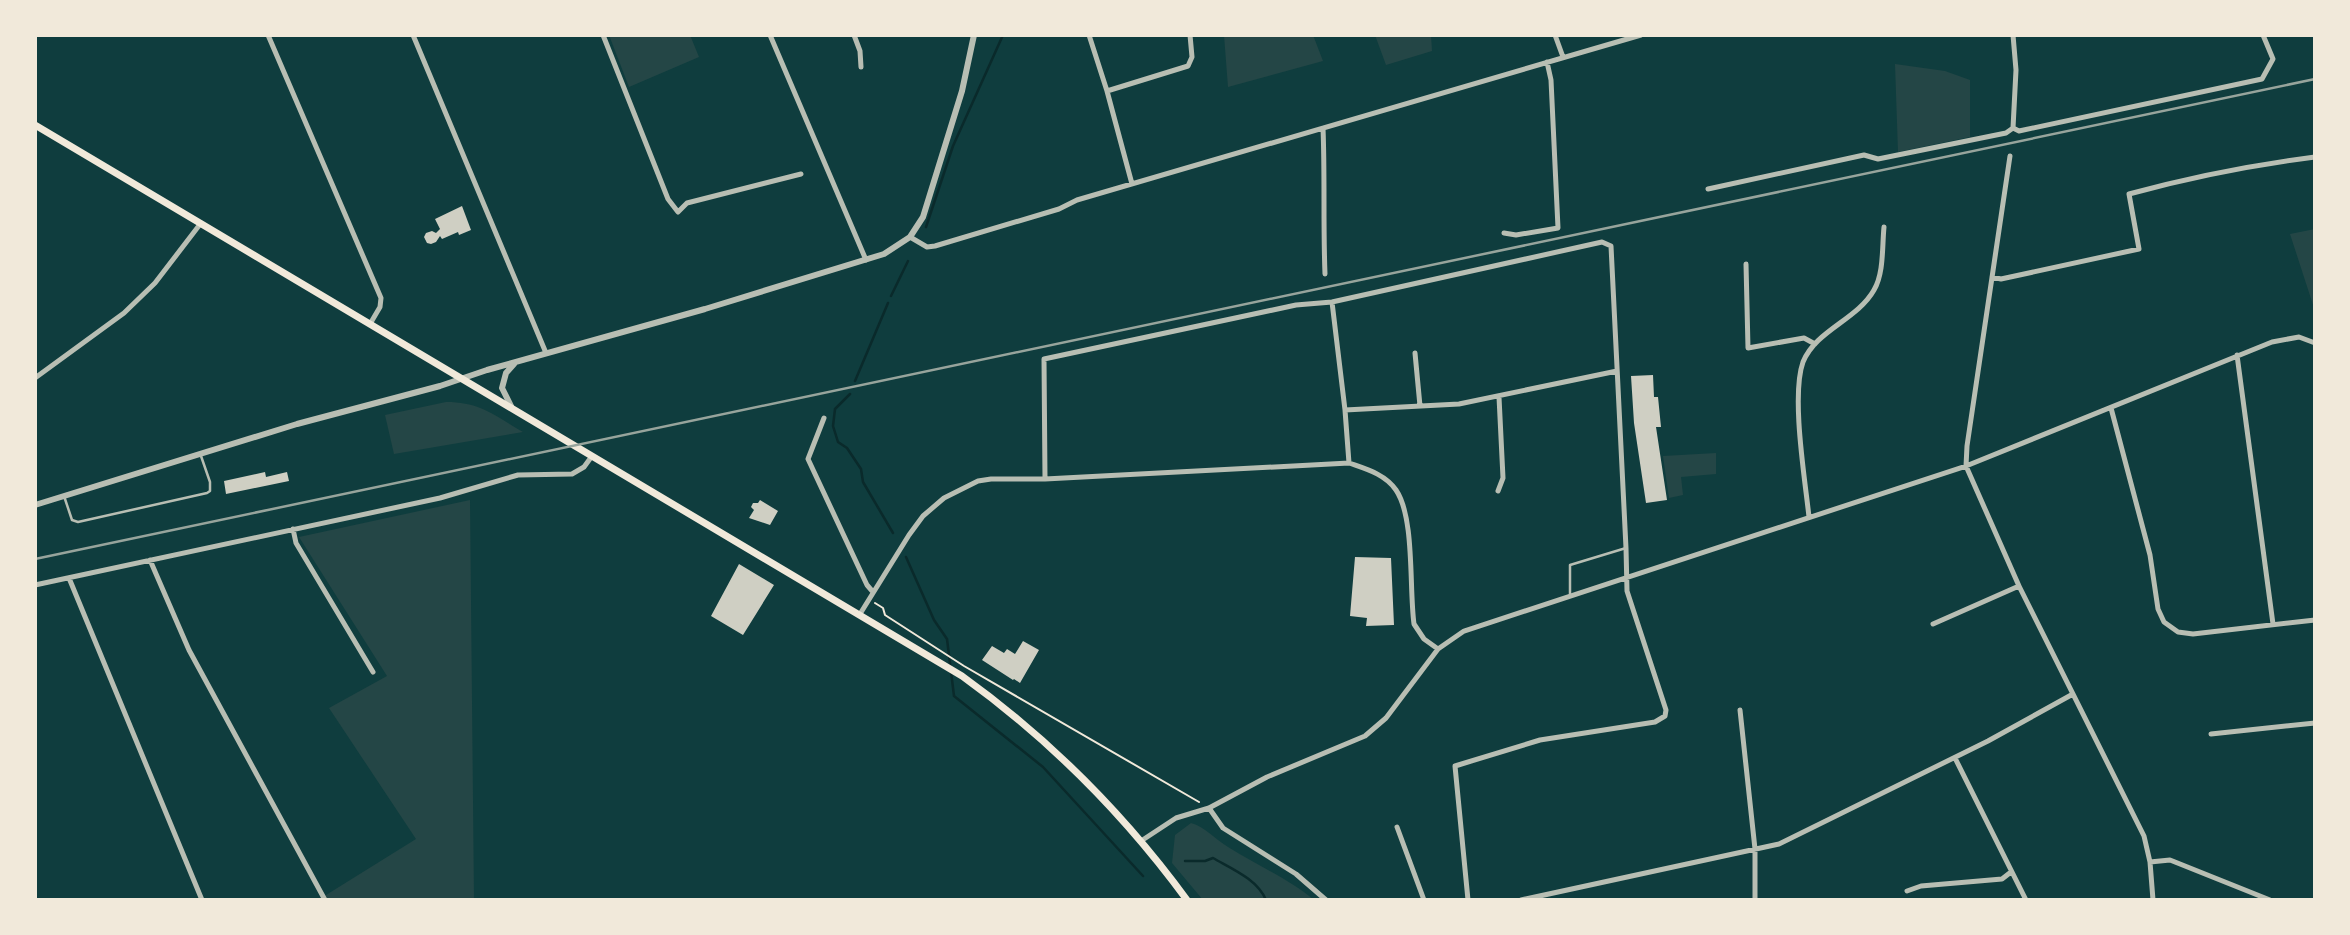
<svg xmlns="http://www.w3.org/2000/svg" width="2350" height="935" font-family="Karla,sans-serif">
<style>
.green{fill:#244646}
.lines{fill:none;stroke-linecap:round;stroke-linejoin:round}
.stream{stroke:#0a2a2b;stroke-width:2.5}
.building{fill:#cfcfc3}
.path{stroke:#f1e9da;stroke-width:2}
.service{stroke:#b8beb3;stroke-width:2.5}
.minor{stroke:#b8beb3;stroke-width:5}
.tertiary{stroke:#b8beb3;stroke-width:6}
.secondary{stroke:#f1e9da;stroke-width:7}
.rail{stroke:#97a49c;stroke-width:2.5}
</style>
<rect width="100%" height="100%" fill="#0f3d3e"/>
<path class="green" d="M609 35H690L699 57 629 87Z
M1224 35H1313L1323 61 1228 87Z
M1375 35H1431L1432 51 1386 65Z
M1895 64 1945 71 1970 80V137L1898 152Z
M2315 229V311L2290 234Z
M446 402C480 402 494 415 523 432L394 454 385 415Z
M1716 453V474L1681 477 1683 495 1669 498 1663 456Z
M470 500 474 900H318L416 839 329 708 387 676 299 537Z
M1191 823C1205 827 1215 839 1228 847 1256 865 1288 878 1314 900H1203L1172 863 1175 835Z"/>
<g class="lines">
<path class="stream" d="M926 227 953 146 1003 35
M891 296 908 261
M855 381 888 303
M850 394 835 409 833 426 838 442 847 448 861 469 863 482 893 533
M906 557 934 620 947 639 954 696 1043 767 1143 876
M1185 861H1205L1213 858C1232 869 1257 879 1266 900"/>
</g>
<path class="building" d="M462 206 471 230 459 235 458 232 442 239 440 236 436 242 431 244 427 243 424 237 426 233 432 231 436 233 440 229 435 219Z
M1653 375 1654 397H1658L1661 427H1656L1667 500 1646 503 1634 423 1631 376Z
M265 472 266 477 287 472 289 481 226 494 224 481Z
M760 500 778 511 770 525 749 518 754 510 751 507 753 503H758Z
M1355 557 1391 558 1394 625 1366 626 1367 618 1350 616Z
M739 564 774 585 743 635 711 616Z
M1023 641 1039 650 1020 683 1014 679 1013 680 982 660 992 646 1004 653 1007 649 1015 654Z"/>
<g class="lines">
<path class="path" d="M875 603 883 608 885 615 964 666 1199 802"/>
<path class="service" d="M64 496 72 520 78 522 207 493 210 491V482L201 456
M1570 594V565L1626 548"/>
<path class="minor" d="M268 35 381 298 380 307 370 324
M413 35 546 353
M603 35 668 199 678 212 687 203 801 174
M770 35 866 260
M854 35 860 51 861 67
M1089 35 1107 91 1132 184
M1555 35 1563 57
M1107 91 1188 66 1192 57 1190 35
M1323 128C1325 177 1323 225 1325 274
M2013 128 2019 131 2262 79 2273 59 2263 35
M2013 128 2016 70 2013 35
M2010 156 1967 446 1966 466 2019 586 2144 836 2150 862 2153 900
M1708 189 1864 155 1878 159 2006 133 2013 128
M1504 233 1516 235 1558 228 1551 80 1547 62
M910 237 927 247 935 246 1059 209 1077 200 1641 35
M1746 264 1748 348 1804 338 1815 344
M1992 277 2001 279 2139 249 2129 194C2191 177 2252 165 2315 157
M1332 302 1345 410 1349 463
M1415 353 1420 406
M2237 355 2273 624
M35 378 124 313 155 283 201 223
M2111 408 2150 555 2158 609 2164 622 2178 632 2193 634 2315 620
M1345 410 1459 404 1617 371
M824 418 808 459 867 585 873 592
M1045 479 1044 359 1296 305 1332 302 1602 242 1611 246 1626 548 1627 591 1666 710 1665 716 1655 722 1540 740 1455 766 1468 900
M1498 491 1503 478 1499 397
M1809 517C1805 479 1791 396 1803 362 1816 330 1857 320 1874 290 1884 273 1882 247 1884 227
M293 529 296 543 373 672
M150 560 189 650 325 900
M69 578 202 900
M35 585 440 498 518 475 572 474 584 467 592 456
M860 614 909 535 923 516 944 498 978 481 991 479H1045L1349 463C1366 469 1385 474 1396 490 1415 518 1409 588 1414 624L1424 639 1438 649
M1933 624 2019 586
M1740 710 1755 849V900
M2211 734 2315 723
M1955 758 2026 900
M1209 808 1223 828 1296 874 1326 900
M1397 827 1424 900
M1141 841 1176 818 1209 808 1267 777 1365 736 1386 718 1438 649 1464 631 1966 466 2272 342 2299 337 2315 343
M2150 862 2170 860 2270 900
M1907 891 1921 886 2002 879 2011 872
M1521 900 1779 844 1988 741 2073 694"/>
<path class="tertiary" d="M511 406 502 388 506 373 514 364
M35 505 297 424 440 386 487 370 705 309 884 254 910 237 923 217 962 91 974 35"/>
<path class="secondary" d="M35 125 962 676C1048 738 1124 814 1187 900"/>
<path class="rail" d="M35 559 2315 79"/>
</g>
<rect width="2350" height="935" fill="none" stroke="#f1e9da" stroke-width="74"/>
</svg>
